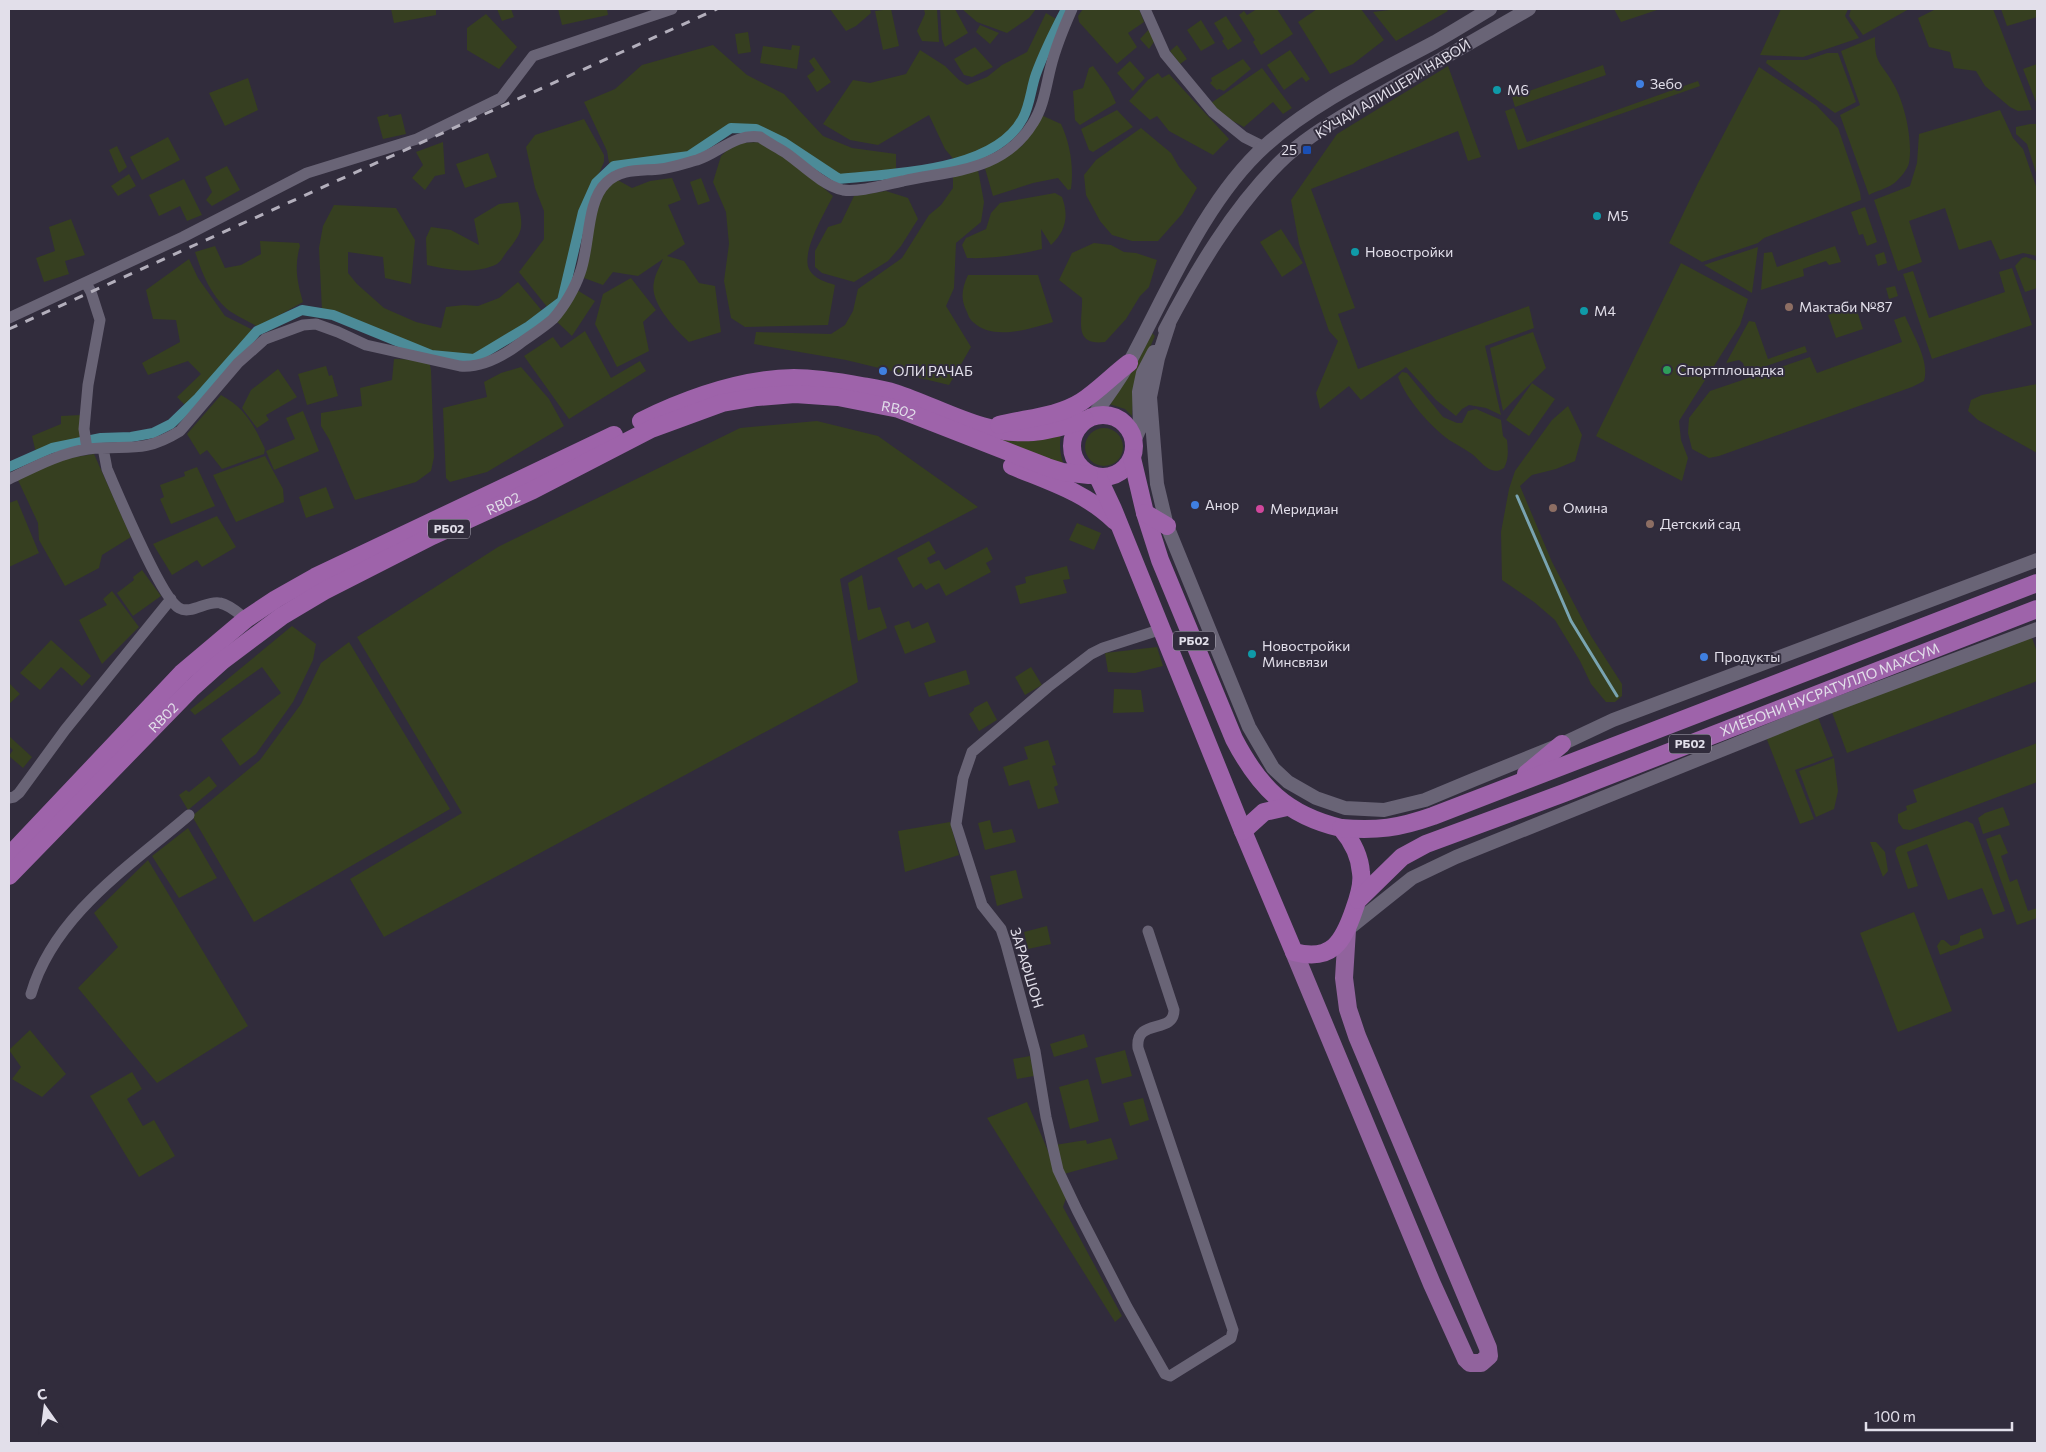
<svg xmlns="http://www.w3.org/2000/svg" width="2046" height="1452" font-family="Commissioner,sans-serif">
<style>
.green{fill:#363f20}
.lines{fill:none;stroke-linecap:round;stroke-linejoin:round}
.stream{stroke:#79a4b1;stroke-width:3}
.canal{stroke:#4c8b98;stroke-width:10}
.minor{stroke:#696476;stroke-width:11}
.tertiary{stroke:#696476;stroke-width:14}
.primary{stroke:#91639d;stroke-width:18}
.trunk{stroke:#9e63aa;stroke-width:18}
.rail{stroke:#b3afbc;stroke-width:3;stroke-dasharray:9 9;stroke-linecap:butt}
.shop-dot{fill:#3f7fe0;stroke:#312c3c;stroke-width:2}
.culture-dot{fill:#0f9aa8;stroke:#312c3c;stroke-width:2}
.transit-dot{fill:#1a4fb4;stroke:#312c3c;stroke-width:2}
.education-dot{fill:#8d6e63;stroke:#312c3c;stroke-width:2}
.leisure-dot{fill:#2e9e5b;stroke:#312c3c;stroke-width:2}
.hotel-dot{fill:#d1479c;stroke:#312c3c;stroke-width:2}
.labels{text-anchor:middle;stroke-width:4;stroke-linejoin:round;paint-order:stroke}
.shield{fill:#312c3c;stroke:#ada9b6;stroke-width:1}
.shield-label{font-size:12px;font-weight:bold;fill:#e2dfea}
.poi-label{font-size:14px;fill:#e2dfea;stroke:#312c3c;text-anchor:start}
.street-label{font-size:14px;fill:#e2dfea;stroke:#312c3c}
</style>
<rect width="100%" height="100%" fill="#312c3c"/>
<path class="green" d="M391 9H436V15L394 23Z
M497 9H511L514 17 502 21Z
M558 9H607L608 15 562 25Z
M830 9H870L871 13 856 26 846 31Z
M891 9 899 46 883 50 875 11Z
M924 9H937L939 42 922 41 917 31 925 14Z
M940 9H955L968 33 945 47 942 39Z
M962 9H1036L1029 18 1007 33 977 22Z
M1083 9H1139L1144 22 1128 33 1137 47 1117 64 1079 22 1078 16Z
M1257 9H1277L1293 34 1261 55 1253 42 1255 40 1239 15 1244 11 1247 15Z
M1317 9H1361L1384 40 1353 64 1330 74 1298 22Z
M1398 9H1446L1448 11 1396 41 1373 12Z
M1614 9H1660L1621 22Z
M1781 9H1848L1845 16 1859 38 1803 57 1760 55Z
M1851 9H1909L1863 35 1849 16Z
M1936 9H1993L2032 110 2018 111 2010 107 1985 86 1976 71 1954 68 1950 52 1929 47 1918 18Z
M2001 9H2037V17L2007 26Z
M1046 13 1058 20 1035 73 1022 116 1006 140 976 155 956 162 945 149 929 115 878 145 850 140 823 124 853 80 870 83 906 74 920 50 945 66 959 80 967 85 987 77 1002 65 1027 52Z
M486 14 517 47 499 69 467 50V28Z
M1226 16 1242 41 1228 50 1222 41 1224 39 1214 23Z
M1201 20 1215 43 1201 51 1187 30Z
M980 25 999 33 990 44 976 32Z
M1150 28 1156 39 1149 49 1140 39Z
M748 32 751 52 738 54 735 34Z
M1875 37C1874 65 1883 64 1894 85 1905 104 1913 141 1909 163 1908 169 1898 181 1893 184 1886 189 1876 191 1869 195L1840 115 1860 105 1841 51Z
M713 45 747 75 784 94 823 136 852 148 896 154V176L868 179 840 178 784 141 756 127H731L712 142 689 154 613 164 609 163 607 151 584 102 615 89 642 65Z
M792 45 800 46 797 69 760 63 763 46 791 50Z
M1177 45 1187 59 1180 64 1170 51Z
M975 47 993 67 972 77 964 75 954 59Z
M1290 50 1310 79 1306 82 1302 77 1284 90 1267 65Z
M1827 53H1838L1856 102 1835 113 1766 63 1767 60H1807Z
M814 57 831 82 817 92 807 76 815 70 809 61Z
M1243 59 1251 69 1224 91 1219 89 1217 90 1210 83 1212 81 1211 78Z
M1130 61 1145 78 1133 91 1117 73Z
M2037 64V102H2036L2023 69Z
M1603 65 1606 75 1515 107 1512 97Z
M1093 66 1109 88 1116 103 1080 125 1075 120 1073 91 1083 88 1089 68Z
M1448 66 1481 157 1468 161 1458 131 1311 189 1355 308 1338 314 1358 369 1529 306 1534 328 1485 346 1501 415 1486 408 1469 405 1462 409 1456 416 1436 400 1406 367 1361 400 1349 386 1320 409 1316 393 1338 341 1329 331 1299 244 1291 200 1337 134Z
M1759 67 1816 105 1838 128 1860 192 1861 200 1764 238 1758 243 1702 262 1669 243 1698 183Z
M1262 68 1292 108 1283 114 1273 102 1244 127 1223 116 1211 103Z
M1158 73 1162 78 1169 74 1229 139 1213 155 1169 131 1157 116 1150 120 1129 101 1148 80Z
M248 78 258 110 225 126 209 93Z
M1698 81 1700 86 1518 150 1505 111 1514 108 1527 142Z
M1117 110 1133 127 1093 152 1089 150 1081 129Z
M2000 110 2013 138 2023 149 2037 189V256L2023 253 2000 260 1991 240 1959 250 1945 208 1909 221 1922 262 1898 271 1874 200 1910 186 1917 163 1919 134Z
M388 114 389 117 401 114 406 134 383 139 377 117Z
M1041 115 1061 124C1070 143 1074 167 1071 189L1068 190 1058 178 1033 183 993 196 984 165 1022 146Z
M584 119 604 155V162C597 179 588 195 582 212 570 242 575 286 548 308L519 272 544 239V211L535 188 526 147 535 135Z
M2030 124H2036L2037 126V176L2027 144 2016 134V127Z
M1141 128 1171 153 1179 167 1197 188 1182 214 1158 241H1132L1112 235 1100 221 1086 195 1084 175 1096 160Z
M168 137 180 160 142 180 130 157Z
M443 142 445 174 435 176 425 190 412 178 423 165 416 152Z
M763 142 786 156 833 196C825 212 801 252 809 269 814 279 826 282 835 285L828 325 745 327 731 318 724 281 729 244 726 212 713 182 721 156 735 143Z
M117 146 127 167 119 173 109 150Z
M488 153 497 177 465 188 456 164Z
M227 166 240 190 212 206 206 200 212 192 205 177Z
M978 170 984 202 981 222 956 243 954 288 946 306 971 347 949 385 846 360 754 344 756 332 831 334 845 325 853 311 858 289 902 258 929 215 941 205 953 188V175Z
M129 174 136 186 118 196 111 186Z
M614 178 632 188 650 181 672 178 681 200 668 205 685 244 667 256 684 261 699 283 715 286 721 332 689 342C675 329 649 302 654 282 655 274 660 267 663 259L638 276 613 272 603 285 584 278 597 200Z
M701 178 710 201 698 205 690 182Z
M184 179 202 215 187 221 180 206 159 216 149 195Z
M886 191 908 198 918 219 901 246 888 261 854 282 822 273 815 267V251L828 227 841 223 854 196Z
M1055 193 1062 197C1069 216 1066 231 1051 245L1041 229 1042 249C1017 255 994 259 967 258L962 245 966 238 986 229 991 213 1000 203Z
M518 202C523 226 524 230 509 249 505 253 502 261 497 264 475 275 449 270 427 265L426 238 431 227 451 230 479 245 474 219 499 204Z
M334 205 396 208 415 240 411 284 385 278 383 257 348 252V273L357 284 384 308 416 322 441 328 446 307 464 305 478 306 499 298 518 282 543 312 528 325 473 358 433 353 322 310 319 248 323 226Z
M1865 207 1877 242 1867 246 1863 234 1859 235 1851 212Z
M71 219 85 255 65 261 69 274 44 282 36 258 55 251 49 227Z
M1281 229 1303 263 1282 277 1260 242Z
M260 241 299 243 300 246C294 266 297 282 303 302L258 327C248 321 236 316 227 309 210 294 202 273 195 252L215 246 225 268 241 265 261 254Z
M1094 243 1111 245 1124 252 1136 253 1157 260 1149 287 1140 296 1126 319 1105 342C1072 346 1083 320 1082 298L1059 280 1072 253Z
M1835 246 1841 262 1829 265 1826 261 1803 269 1804 276 1761 290 1764 253 1772 252 1777 267Z
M1758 247 1752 293 1704 265Z
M1884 252 1887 263 1878 266 1875 255Z
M2026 257 2037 261V288L2025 292 2015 266 2022 258Z
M189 259 198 278 225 316 255 331 187 407 177 397 201 374 188 361 148 375 142 363 180 342 176 320 153 319 146 290Z
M1681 263 1748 299 1740 325 1679 421 1681 440 1688 458 1682 481 1596 436Z
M2012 268 2032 325 1932 359 1903 274 1913 271 1929 318 2005 292 1999 272Z
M968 275H1038L1053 322C1030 329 992 341 973 322 970 320 968 315 967 312 960 299 962 288 968 275Z
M631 278 656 310 643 322 649 351 617 367 595 324 603 294Z
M1895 286 1898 296 1889 299 1886 288Z
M577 290 595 301 572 336 555 320Z
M1855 305 1863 329 1836 338 1828 315Z
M1905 316C1913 335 1930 361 1924 381L1912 387 1719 456 1709 458 1692 449 1688 433 1689 418 1710 391 1810 357 1817 373 1902 342 1894 320Z
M1749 321 1755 322 1768 359 1805 346 1807 352 1746 373 1743 363 1739 360 1726 363Z
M585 331 611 378 640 361 646 371 569 419 524 356 553 337 561 348Z
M1533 332 1546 368 1503 411 1490 348Z
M1152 333 1155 336C1143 362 1133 387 1132 416L1125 409 1106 403Z
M394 359 429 360 431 370 434 457 431 471 416 482 355 500 329 439 321 426V413L362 406 360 388 392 380Z
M326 366 329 376 332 375 338 396 307 405 298 374Z
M521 367 549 399 564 426 487 472 450 482 446 478 443 408 487 397 484 382 501 373Z
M278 369 297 397 266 415 269 420 257 428 242 408 251 390Z
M1402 372 1407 373 1443 417 1457 423H1462L1468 411 1476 409 1483 412 1501 420 1503 436 1507 440C1508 450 1509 459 1504 468 1490 477 1482 462 1472 454 1465 449 1457 445 1449 440 1429 425 1407 400 1398 377Z
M1532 383 1555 399 1529 436 1506 420Z
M2037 384V453L1978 420 1968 411 1971 400 1982 395Z
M221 395C245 408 254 425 265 449L264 454 222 469 207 450 200 455 187 434Z
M1568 406 1582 435 1575 461 1556 469 1532 475 1520 486 1552 562 1591 636 1622 684V696L1615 702H1606L1591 684 1580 661 1555 620 1534 602 1502 580 1501 532 1509 489 1515 471 1552 420Z
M303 411 319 451 274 470 266 451 295 439 286 418Z
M81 415V437L51 445 36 453 32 436 61 424V416Z
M817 421 878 436 978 507 840 579 858 682 384 937 350 879 462 813 357 637 498 547 740 428Z
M1085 447a19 19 0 1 1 38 0a19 19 0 1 1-38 0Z
M974 431 1061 432C1059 446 1060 456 1065 468Z
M94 454 131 537 102 555 99 568 65 586 39 540 38 523 17 478 51 461Z
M265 456 283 489 284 502 236 522 213 475Z
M197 467 215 506 171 524 160 499 164 497 160 485 185 476 184 472Z
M326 487 334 508 306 518 299 497Z
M17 500 39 553 9 567V503Z
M217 516 236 547 202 567 197 560 172 575 153 544Z
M1077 523 1101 533 1094 550 1069 540Z
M929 541 936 553 927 558 930 564 939 560 945 570 987 547 993 559 986 563 991 572 946 596 939 583 926 590 921 583 913 588 897 558Z
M1067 566 1070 579 1063 580 1067 593 1020 604 1015 586 1026 583 1025 577Z
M142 570 161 596 133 616 117 593 134 580 133 577Z
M862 575 868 610 880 607 887 628 858 641 848 583Z
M112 591 139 627 102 664 79 620 107 605 103 599Z
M909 621 912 629 928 622 936 642 905 654 894 626Z
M292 626 316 644 313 660 293 702 256 754 240 766 221 739 281 693 262 667 195 715 190 710Z
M2030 632 2037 652V681L1847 753 1830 707Z
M51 640 91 676 82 686 61 667 40 690 20 673Z
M349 642 450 809 254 922 192 816 260 760 301 704 321 663Z
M1157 647 1163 666 1135 673 1108 672 1105 653Z
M1031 667 1042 685 1025 695 1015 677Z
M966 670 970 684 929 697 924 683Z
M9 683 20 694 9 704Z
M1114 689 1141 690 1144 712 1113 713Z
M987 701 997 720 979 731 969 714 974 710V708Z
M1816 712 1833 756 1795 770 1814 819 1800 824 1764 732Z
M9 736 32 757 23 768 9 756 13 750 9 746Z
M1048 740 1056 765 1052 766 1058 785 1054 787 1059 803 1038 809 1029 780 1009 786 1003 767 1028 759 1024 747Z
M2037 743V782L1910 830 1903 829 1898 822V814L1907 810 1906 806 1917 802 1913 790Z
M1834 758 1838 791 1834 809 1816 817 1799 771Z
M209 776 217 786 188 810 179 795 186 790 189 792Z
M2003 807 2010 825 1983 834 1978 818 1985 813Z
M990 820 993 833 1012 829 1016 842 985 850 978 823Z
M1967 821 1973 824 2005 911 1993 915 1982 888 1948 900 1927 844 1907 852 1918 886 1908 889 1895 851 1897 847Z
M950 822 959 855 905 872 898 831Z
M188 828 217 878 179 898 152 856Z
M2000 834 2008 853 2001 856 2010 882 2017 879 2028 911 2037 908V918L2017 925 1986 839Z
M1870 842H1876L1885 852 1888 871 1883 877Z
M148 860 248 1026 157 1083 78 988 118 947 94 913Z
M1016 870 1023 898 997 906 990 876Z
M1914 912 1952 1011 1898 1032 1860 933Z
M1047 926 1051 944 1028 949 1024 932Z
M1981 928 1984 938 1940 955 1937 946 1941 940H1944L1951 946 1958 944 1960 940V936Z
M30 1030 66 1074 42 1097 12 1079 21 1067 9 1050Z
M1084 1034 1088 1047 1054 1057 1050 1044Z
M1125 1050 1132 1076 1102 1084 1095 1058Z
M1030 1056 1034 1076 1017 1079 1013 1059Z
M132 1072 142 1089 127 1099 143 1126 154 1120 175 1156 139 1177 90 1096Z
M1088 1079 1099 1121 1070 1129 1059 1087Z
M1143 1098 1149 1120 1130 1126 1123 1103Z
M1027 1102 1067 1195 1063 1207 1122 1316 1115 1322 987 1118Z
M1111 1138 1118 1159 1064 1174 1055 1145 1086 1140 1087 1144Z"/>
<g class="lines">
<path class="stream" d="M1517 496 1571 621 1617 696"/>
<path class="canal" d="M9 467 52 448 101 438 131 437 153 433 171 424 198 398 257 331 302 310 333 315 431 355 474 359 529 326 562 301 583 212 596 183 614 166 689 156 731 128 756 129 783 142 839 179C893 173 995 172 1023 118 1030 105 1031 88 1036 74 1044 52 1055 30 1066 9"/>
<path class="minor" d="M1145 9 1165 54 1213 112 1244 137 1264 147
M86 283 91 292 100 320 88 385 84 429 87 449
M9 318 183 237 307 173 417 139 501 98 533 56 672 9
M103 448 107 469C118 494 161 598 179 608 191 615 207 600 220 603 230 605 238 613 246 619
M9 479C34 467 60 453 88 449 127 444 141 455 180 431L238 363 265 339 303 325 316 324 338 332 366 345 460 366C482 368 503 356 519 344 530 336 543 328 553 319 564 307 575 288 580 273 590 247 586 202 606 183 621 168 641 171 660 169 672 168 685 163 697 160 719 153 735 133 760 137 768 143 777 147 786 153 803 165 822 185 843 190 859 193 887 184 903 181 952 170 1003 172 1033 123 1044 106 1046 85 1051 66 1056 46 1064 27 1072 9
M9 798 14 797 19 793 65 730 171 599
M1148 931 1174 1010C1174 1035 1135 1017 1138 1048L1233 1330 1231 1338 1170 1376 1165 1374 1161 1367 1127 1307 1077 1210 1058 1170 1046 1117 1035 1051 1006 944 1001 929 982 905 956 824 963 778 972 752 1048 687 1091 654 1103 648 1162 629
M31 994C54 915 130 866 189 815"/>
<path class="tertiary" d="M1169 324 1158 358 1150 397 1157 484 1167 526 1249 727 1273 768 1288 782 1316 798 1345 808 1384 810 1425 800 1473 780 1562 744 1613 720 2037 560
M1165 330C1196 271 1232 210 1279 163 1300 142 1326 126 1351 111L1529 9
M1093 416C1106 399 1118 382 1129 363 1167 293 1205 200 1265 146 1314 102 1377 73 1435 42 1454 31 1472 20 1490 9
M1134 441 1140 428 1139 392 1143 373 1154 352
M1347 930 1412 878 1456 857 1823 709 2037 629"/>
<path class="primary" d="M1294 952 1432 1284 1466 1359 1470 1363H1481L1489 1356 1488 1348 1357 1036 1348 1009 1344 978 1347 930"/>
<g class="trunk">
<circle cx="1103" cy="446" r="31"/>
<path d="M641 421C688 398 741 379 794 378 817 378 840 382 862 386 873 388 885 390 895 393 941 408 983 436 1033 432 1050 431 1068 425 1085 420"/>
<path d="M999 425C1026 418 1057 417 1081 402 1098 391 1113 375 1129 363"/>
<path d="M1012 466C1050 482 1085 492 1115 521"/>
<path d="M1098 477 1113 509 1243 831 1294 952C1332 962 1343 942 1354 910 1358 899 1363 885 1361 873 1360 856 1352 841 1341 828 1286 815 1259 787 1234 739L1160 560 1145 513 1132 458"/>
<path d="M1145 513 1167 526"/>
<path d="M1526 774 1562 744"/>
<path d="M1341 828C1377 831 1399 828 1433 816L2037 583"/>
<path d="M1243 831 1264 812 1287 807"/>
<path d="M9 856 182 673 246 619 276 599 315 577 614 435"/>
<path id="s1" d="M9 876 192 688 222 661 282 616 324 591 432 536 533 490 651 429 722 403 757 397 795 394 838 397 899 409 1047 467 1063 472 1089 475"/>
<path id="s2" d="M1358 900 1402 857 1426 844 1564 793 2037 609"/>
</g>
<path class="rail" d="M9 329 717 9"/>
</g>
<g class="shop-dot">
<circle cx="1640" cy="84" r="5"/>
<circle cx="883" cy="371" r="5"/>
<circle cx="1195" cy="505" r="5"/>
<circle cx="1704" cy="657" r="5"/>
</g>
<g class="culture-dot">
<circle cx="1497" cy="90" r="5"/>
<circle cx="1597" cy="216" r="5"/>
<circle cx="1355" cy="252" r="5"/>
<circle cx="1584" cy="311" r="5"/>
<circle cx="1252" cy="654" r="5"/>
</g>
<rect class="transit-dot" x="1302" y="145" width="10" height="10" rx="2.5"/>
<g class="education-dot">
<circle cx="1789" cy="307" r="5"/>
<circle cx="1553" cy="508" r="5"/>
<circle cx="1650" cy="524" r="5"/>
</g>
<circle class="leisure-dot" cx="1667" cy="370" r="5"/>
<circle class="hotel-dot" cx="1260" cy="509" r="5"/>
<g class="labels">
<g class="shield">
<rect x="428" y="519.5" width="42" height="19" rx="4"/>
<rect x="1173" y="631.5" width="42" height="19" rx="4"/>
<rect x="1669" y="734.5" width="42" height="19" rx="4"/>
</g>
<g class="shield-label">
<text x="449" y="533">РБ02</text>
<text x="1194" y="645">РБ02</text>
<text x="1690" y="748">РБ02</text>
</g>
<g class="poi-label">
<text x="1650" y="89">Зебо</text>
<text x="1507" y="95">М6</text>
<text x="1297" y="155" text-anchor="end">25</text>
<text x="1607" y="221">М5</text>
<text x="1365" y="257">Новостройки</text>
<text x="1799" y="312">Мактаби №87</text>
<text x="1594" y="316">М4</text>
<text x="1677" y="375">Спортплощадка</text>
<text x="893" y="376">ОЛИ РАЧАБ</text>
<text x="1205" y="510">Анор</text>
<text x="1563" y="513">Омина</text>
<text x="1270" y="514">Меридиан</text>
<text x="1660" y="529">Детский сад</text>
<text x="1262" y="651">Новостройки<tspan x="1262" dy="16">Минсвязи</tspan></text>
<text x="1714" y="662">Продукты</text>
</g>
<g class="street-label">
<text transform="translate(1393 89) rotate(-31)" y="5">КӮЧАИ АЛИШЕРИ НАВОӢ</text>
<text dy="5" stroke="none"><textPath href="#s1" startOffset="1046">RB02</textPath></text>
<text dy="5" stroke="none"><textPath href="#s1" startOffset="626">RB02</textPath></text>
<text dy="5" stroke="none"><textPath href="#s2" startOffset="521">ХИЁБОНИ НУСРАТУЛЛО МАХСУМ</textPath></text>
<text dy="5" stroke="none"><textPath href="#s1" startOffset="221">RB02</textPath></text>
<text transform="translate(1027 968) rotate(73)" y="5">ЗАРАФШОН</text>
</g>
</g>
<rect width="2046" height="1452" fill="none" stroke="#e2dfea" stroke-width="20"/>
<g transform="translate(45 1407) rotate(346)" stroke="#312c3c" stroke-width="4" paint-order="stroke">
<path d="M0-4L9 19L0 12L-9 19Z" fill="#e2dfea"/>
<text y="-8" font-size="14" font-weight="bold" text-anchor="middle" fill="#e2dfea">С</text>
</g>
<path d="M1866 1422v8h146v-8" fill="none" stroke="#e2dfea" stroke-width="2.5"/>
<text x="1874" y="1422" font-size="15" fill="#e2dfea" stroke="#312c3c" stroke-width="4" paint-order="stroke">100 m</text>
</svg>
